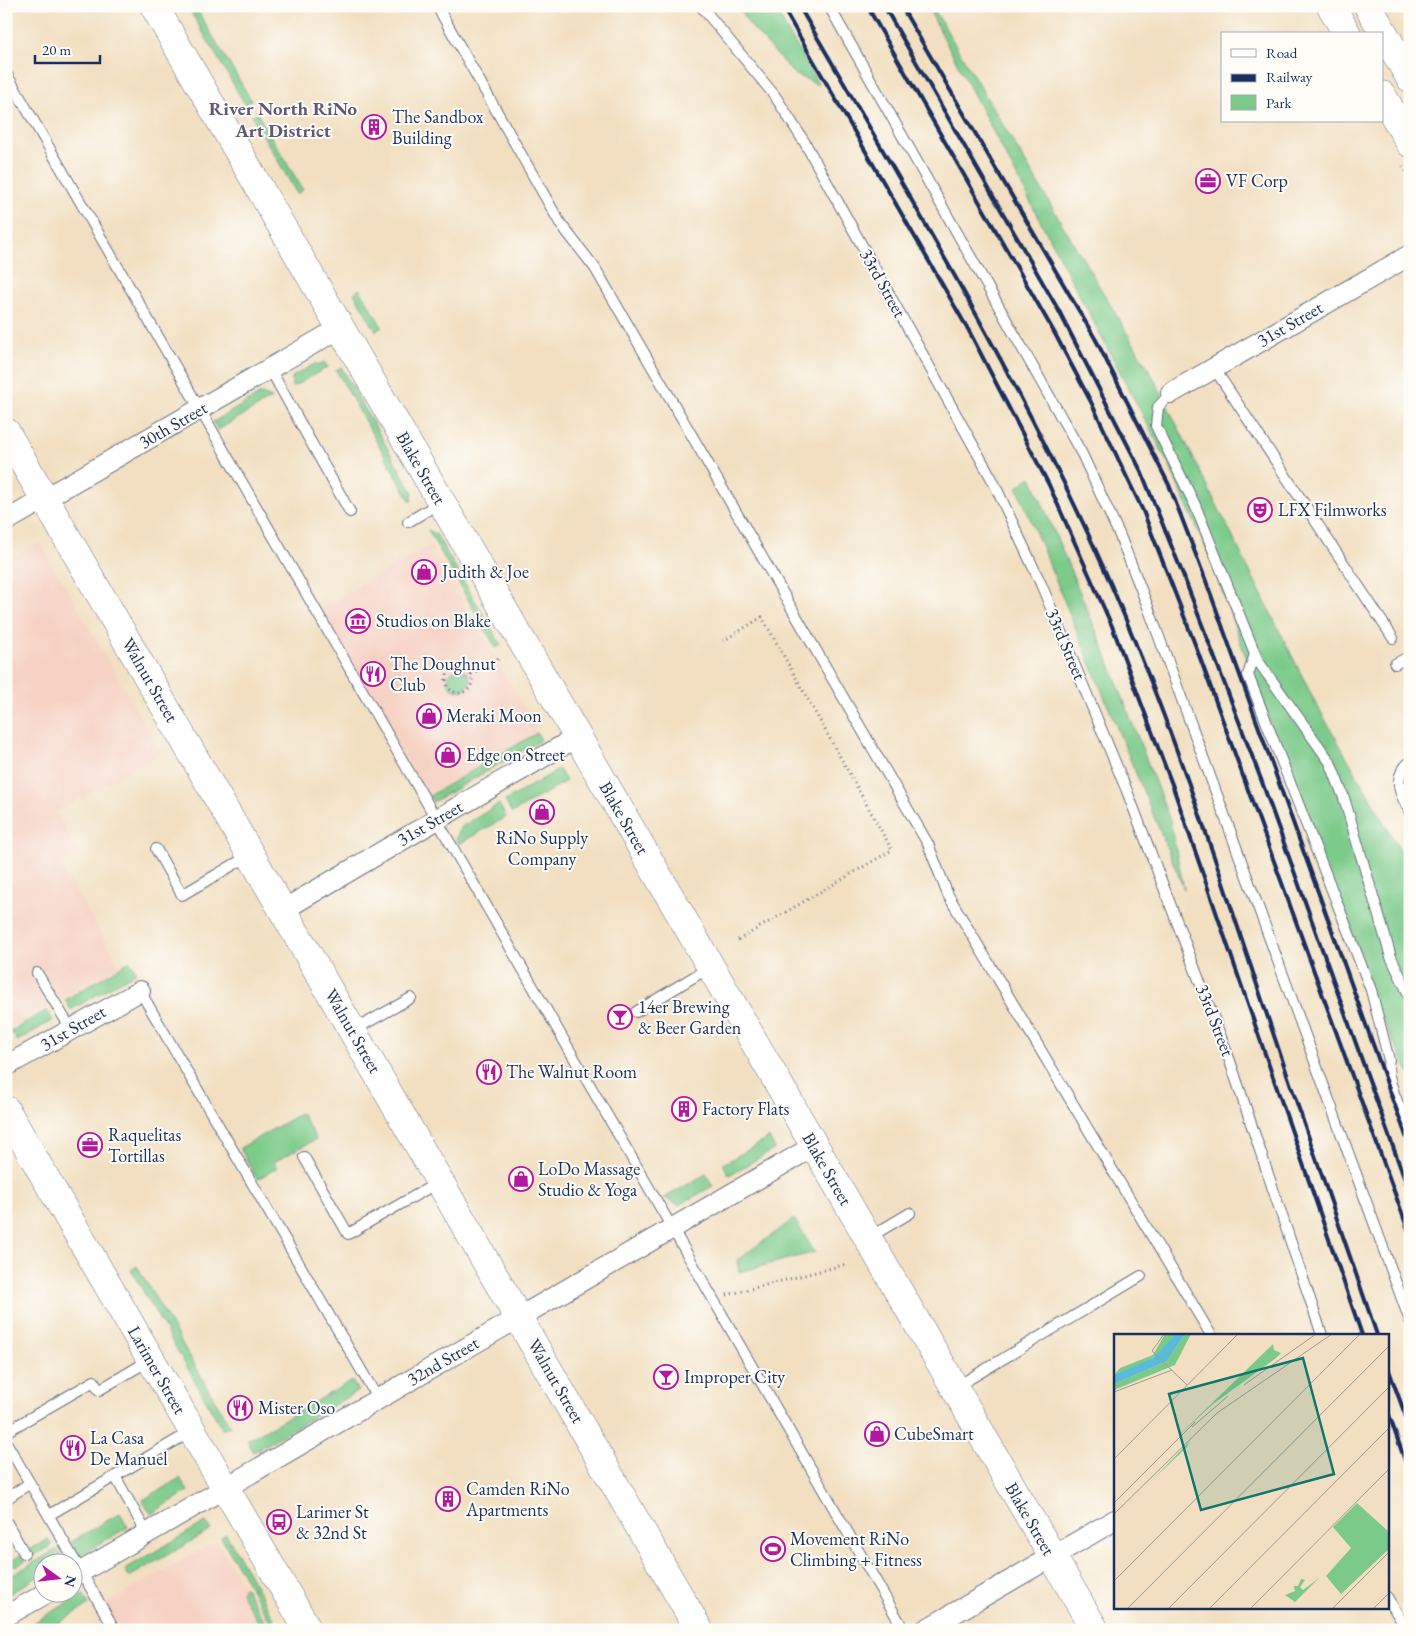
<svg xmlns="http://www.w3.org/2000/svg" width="1416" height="1636" font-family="'EB Garamond',serif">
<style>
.built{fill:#f6d2c4}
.green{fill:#7cca8a;stroke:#4c7c74}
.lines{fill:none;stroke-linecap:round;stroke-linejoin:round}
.lane-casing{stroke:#666d81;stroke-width:12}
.street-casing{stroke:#666d81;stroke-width:22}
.secondary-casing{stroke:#666d81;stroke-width:29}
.path{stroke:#666d81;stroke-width:3;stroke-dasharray:1 4;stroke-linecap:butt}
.lane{stroke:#fff;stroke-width:10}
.street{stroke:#fff;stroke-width:20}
.secondary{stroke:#fff;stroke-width:28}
.rail{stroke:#1b2f5e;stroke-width:4}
.labels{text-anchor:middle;stroke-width:4;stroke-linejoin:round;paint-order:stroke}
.poi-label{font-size:18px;fill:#1b2f5e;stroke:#fdfcf7;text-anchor:start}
.street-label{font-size:18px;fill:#1b2f5e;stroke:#fdfcf7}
.neighbourhood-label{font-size:19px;font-weight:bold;fill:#5f5978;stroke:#fdfcf7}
.inset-road{fill:none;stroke:#9c9999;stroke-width:1}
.view{fill:#0f766e;fill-opacity:0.15;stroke:#0f766e;stroke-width:2.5}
.inset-edge{fill:none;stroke:#1b2f5e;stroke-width:2.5}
</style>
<rect width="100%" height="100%" fill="#fdfcf7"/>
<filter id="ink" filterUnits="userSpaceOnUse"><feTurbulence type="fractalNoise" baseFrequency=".02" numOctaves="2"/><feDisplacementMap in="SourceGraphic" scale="10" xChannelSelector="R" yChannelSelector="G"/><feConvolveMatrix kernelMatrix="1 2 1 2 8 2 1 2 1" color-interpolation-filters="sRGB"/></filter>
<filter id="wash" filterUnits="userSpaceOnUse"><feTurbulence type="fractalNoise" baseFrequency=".0096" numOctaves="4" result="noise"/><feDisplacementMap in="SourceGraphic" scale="20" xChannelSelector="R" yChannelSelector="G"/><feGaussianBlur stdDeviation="1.12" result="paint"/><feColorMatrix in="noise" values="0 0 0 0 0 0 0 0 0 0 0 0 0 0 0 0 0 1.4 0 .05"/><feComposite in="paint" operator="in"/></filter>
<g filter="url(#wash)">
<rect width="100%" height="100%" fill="#f2dfc1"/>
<path class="built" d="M40 542 161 753 56 812 79 853 60 865 120 965 6 1031V562Z
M430 545 538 731 427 795 320 609Z
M217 1541 269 1630H120L105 1604Z"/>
<path class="green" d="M738 6H773L819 85 794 74 748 23Z
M927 6H932L1151 373 1314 700 1410 868V1074L1366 988 1209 555 1169 465Z
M197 10 251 100 245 104 192 14Z
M257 113 303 190 297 194 252 116Z
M360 289 382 327 376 331 354 293Z
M324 362 328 367 292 387V377L316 363 318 366Z
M341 367 413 493 411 502 336 370Z
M261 394 272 398 218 430 213 422Z
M1031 477 1104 649 1170 821 1184 889 1017 487Z
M428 530 436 534 501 645 496 648Z
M448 680a11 11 0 1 1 22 0a11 11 0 1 1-22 0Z
M537 733 541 740 433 802 429 796Z
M559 769 566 781 512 813 505 801Z
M499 804 506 817 459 844 456 839 461 827Z
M130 961 136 972 71 1010 65 1000Z
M47 1010 53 1020 17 1041 11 1031Z
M301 1113 316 1139 274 1162 277 1168 257 1179 240 1148Z
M769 1138 775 1149 729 1175 723 1164Z
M706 1174 713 1186 679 1205 664 1198Z
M794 1219 815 1252 739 1272 737 1260Z
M137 1266 230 1426 223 1430 131 1270Z
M352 1381 358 1391 253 1452 247 1440Z
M180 1478 188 1491 151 1514 143 1500Z
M120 1513 128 1527 79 1556 71 1542Z
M206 1522 211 1530 129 1577 125 1569Z
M226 1534 275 1620 273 1627 221 1537Z
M48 1539 52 1545 16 1566 9 1562Z
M57 1549 64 1562 42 1564V1574L6 1596V1579Z
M244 1586 268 1628V1630H263L241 1593Z
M83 1594 89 1605 46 1630H21Z"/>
</g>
<g filter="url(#ink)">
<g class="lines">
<defs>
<path id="lane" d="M437 6 560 223 595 268 899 794 928 844 948 895 1211 1335
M701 6 775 96 805 143 993 481 1041 584 1127 791 1230 1061 1322 1335
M829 6 1082 454 1120 536 1148 607 1410 1321
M6 73 904 1630
M1214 368 1393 638
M270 369 350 512
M1171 393 1158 407 1156 426 1195 505 1258 661 1330 762 1344 798 1391 957 1410 997
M408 522 441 502
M1255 654 1248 675 1371 990 1389 1060C1384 1078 1403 1114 1410 1132
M1395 664 1410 656
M1410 762C1391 777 1400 795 1410 812
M156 849 182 895 250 855
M37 973 71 1029
M140 991 378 1399
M636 1012 710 967
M354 1030 411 998
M304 1157 348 1234 439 1182
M868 1238 910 1213
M956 1387 1141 1276
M6 1432 94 1381 99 1390 150 1360
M6 1442 115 1630
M115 1476 147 1534
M6 1499 30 1483
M49 1515 192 1431
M6 1521 24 1553
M1387 1597 1407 1630"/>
<path id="street" d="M1171 393 1410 255
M6 521 340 328
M283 910 577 737
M6 1066 140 991
M72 1577 814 1146
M6 1616 45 1594
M925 1630 1115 1520"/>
<path id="secondary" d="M154 6 1095 1630
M1331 6 1347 34
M1368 6 1410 78
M1382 95 1410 143
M6 432 699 1630
M6 1110 308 1630"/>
</defs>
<use href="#lane" class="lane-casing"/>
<use href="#street" class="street-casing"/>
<use href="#secondary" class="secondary-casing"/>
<path class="path" d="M1403 166 1410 177
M723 641 762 617 892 850 738 940
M438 664 452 668
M446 680a13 13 0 1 1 26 0a13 13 0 1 1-26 0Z
M471 674 500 658
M727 1295 847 1264"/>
<use href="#lane" class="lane"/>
<use href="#street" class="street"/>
<use href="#secondary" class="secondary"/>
<path class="rail" d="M782 6 969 331 1049 485 1112 626 1173 787 1362 1335
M799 6C906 191 1018 375 1105 571 1167 711 1215 858 1263 1003 1300 1114 1339 1224 1377 1335
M867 6 1054 332 1091 402 1143 511 1196 647 1410 1235
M884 6 1059 311 1141 471 1182 572 1262 782 1410 1194
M901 6 1096 340 1169 485 1206 581 1410 1147
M1387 1365 1410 1428
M1387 1409 1410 1475"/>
</g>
</g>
<defs>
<symbol id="building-ring" viewBox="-11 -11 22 22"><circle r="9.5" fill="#fdfcf7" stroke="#b5179e" stroke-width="1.5"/><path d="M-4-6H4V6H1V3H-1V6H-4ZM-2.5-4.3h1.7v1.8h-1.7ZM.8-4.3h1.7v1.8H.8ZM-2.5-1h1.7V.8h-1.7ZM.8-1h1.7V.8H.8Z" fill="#b5179e"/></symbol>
<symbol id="office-ring" viewBox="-11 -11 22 22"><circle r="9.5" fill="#fdfcf7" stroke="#b5179e" stroke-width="1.5"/><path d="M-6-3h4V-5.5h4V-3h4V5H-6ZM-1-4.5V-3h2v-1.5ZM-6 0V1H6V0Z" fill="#b5179e"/></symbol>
<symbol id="theatre-ring" viewBox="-11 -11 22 22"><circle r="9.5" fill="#fdfcf7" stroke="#b5179e" stroke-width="1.5"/><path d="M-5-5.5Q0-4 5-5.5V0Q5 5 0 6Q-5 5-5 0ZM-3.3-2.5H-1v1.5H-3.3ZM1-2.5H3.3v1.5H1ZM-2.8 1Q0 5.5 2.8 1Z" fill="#b5179e"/></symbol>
<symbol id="shop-ring" viewBox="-11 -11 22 22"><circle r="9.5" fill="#fdfcf7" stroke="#b5179e" stroke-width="1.5"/><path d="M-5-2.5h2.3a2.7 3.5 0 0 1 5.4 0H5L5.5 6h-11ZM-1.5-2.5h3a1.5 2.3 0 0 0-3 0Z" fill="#b5179e"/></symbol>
<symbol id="museum-ring" viewBox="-11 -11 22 22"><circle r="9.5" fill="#fdfcf7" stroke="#b5179e" stroke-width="1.5"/><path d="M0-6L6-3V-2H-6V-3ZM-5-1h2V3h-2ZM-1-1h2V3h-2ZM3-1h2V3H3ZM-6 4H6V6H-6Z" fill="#b5179e"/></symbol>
<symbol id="restaurant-ring" viewBox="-11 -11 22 22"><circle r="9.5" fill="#fdfcf7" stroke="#b5179e" stroke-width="1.5"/><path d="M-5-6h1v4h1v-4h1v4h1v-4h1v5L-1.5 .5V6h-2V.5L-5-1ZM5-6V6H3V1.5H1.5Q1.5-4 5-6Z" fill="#b5179e"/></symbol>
<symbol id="bar-ring" viewBox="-11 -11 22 22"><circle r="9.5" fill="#fdfcf7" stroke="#b5179e" stroke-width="1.5"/><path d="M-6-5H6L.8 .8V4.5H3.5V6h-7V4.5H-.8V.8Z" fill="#b5179e"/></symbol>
<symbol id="bus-ring" viewBox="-11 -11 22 22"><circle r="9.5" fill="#fdfcf7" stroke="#b5179e" stroke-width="1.5"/><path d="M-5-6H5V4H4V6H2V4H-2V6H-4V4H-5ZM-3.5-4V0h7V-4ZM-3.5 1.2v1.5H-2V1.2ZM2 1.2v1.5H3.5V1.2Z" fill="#b5179e"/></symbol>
<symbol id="stadium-ring" viewBox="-11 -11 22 22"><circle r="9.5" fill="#fdfcf7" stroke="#b5179e" stroke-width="1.5"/><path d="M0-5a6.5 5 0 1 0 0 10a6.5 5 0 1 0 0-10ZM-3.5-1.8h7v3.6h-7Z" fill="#b5179e"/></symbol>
</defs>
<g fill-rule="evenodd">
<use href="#building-ring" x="360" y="113" width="28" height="28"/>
<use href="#office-ring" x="1194" y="167" width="28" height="28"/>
<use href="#theatre-ring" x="1246" y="496" width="28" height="28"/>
<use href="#shop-ring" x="410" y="558" width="28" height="28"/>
<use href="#museum-ring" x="344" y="607" width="28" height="28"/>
<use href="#restaurant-ring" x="359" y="660" width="28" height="28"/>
<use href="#shop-ring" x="415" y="702" width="28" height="28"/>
<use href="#shop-ring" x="434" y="741" width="28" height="28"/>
<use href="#shop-ring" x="528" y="798" width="28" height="28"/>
<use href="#bar-ring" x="606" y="1003" width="28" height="28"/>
<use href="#restaurant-ring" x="475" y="1058" width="28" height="28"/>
<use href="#building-ring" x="670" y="1095" width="28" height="28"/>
<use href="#office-ring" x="76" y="1131" width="28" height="28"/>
<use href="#shop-ring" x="507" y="1165" width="28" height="28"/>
<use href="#bar-ring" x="652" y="1363" width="28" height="28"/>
<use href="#restaurant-ring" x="226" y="1394" width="28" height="28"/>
<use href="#shop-ring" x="863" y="1420" width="28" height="28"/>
<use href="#restaurant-ring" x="59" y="1434" width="28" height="28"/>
<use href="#building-ring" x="434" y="1485" width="28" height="28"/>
<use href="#bus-ring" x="265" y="1508" width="28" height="28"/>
<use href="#stadium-ring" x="759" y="1535" width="28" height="28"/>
</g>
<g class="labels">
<g class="poi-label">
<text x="392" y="123">The Sandbox<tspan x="392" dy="21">Building</tspan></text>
<text x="1226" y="187">VF Corp</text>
<text x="1278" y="516">LFX Filmworks</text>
<text x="442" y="578">Judith &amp; Joe</text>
<text x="376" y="627">Studios on Blake</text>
<text x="390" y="670">The Doughnut<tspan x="390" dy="21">Club</tspan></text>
<text x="446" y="722">Meraki Moon</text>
<text x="466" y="761">Edge on Street</text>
<text x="542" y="844" text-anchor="middle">RiNo Supply<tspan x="542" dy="21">Company</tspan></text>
<text x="638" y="1013">14er Brewing<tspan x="638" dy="21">&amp; Beer Garden</tspan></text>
<text x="506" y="1078">The Walnut Room</text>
<text x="702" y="1115">Factory Flats</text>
<text x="108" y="1141">Raquelitas<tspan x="108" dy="21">Tortillas</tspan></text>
<text x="538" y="1175">LoDo Massage<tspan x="538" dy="21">Studio &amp; Yoga</tspan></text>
<text x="684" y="1383">Improper City</text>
<text x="258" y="1414">Mister Oso</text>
<text x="894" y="1440">CubeSmart</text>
<text x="90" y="1444">La Casa<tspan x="90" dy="21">De Manuel</tspan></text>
<text x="466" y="1495">Camden RiNo<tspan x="466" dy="21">Apartments</tspan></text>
<text x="296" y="1518">Larimer St<tspan x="296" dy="21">&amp; 32nd St</tspan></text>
<text x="790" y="1545">Movement RiNo<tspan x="790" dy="21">Climbing + Fitness</tspan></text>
</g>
<g class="street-label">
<text transform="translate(883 283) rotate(61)" y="6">33rd Street</text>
<text transform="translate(1290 324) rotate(-30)" y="6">31st Street</text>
<text transform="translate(173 425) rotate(-30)" y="6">30th Street</text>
<text transform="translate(421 468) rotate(60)" y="6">Blake Street</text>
<text transform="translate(1066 644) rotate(67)" y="6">33rd Street</text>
<text transform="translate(150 680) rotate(60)" y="6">Walnut Street</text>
<text transform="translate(624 818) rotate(60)" y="6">Blake Street</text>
<text transform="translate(430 823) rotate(-30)" y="6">31st Street</text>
<text transform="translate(1215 1020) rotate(69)" y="6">33rd Street</text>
<text transform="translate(73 1028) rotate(-30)" y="6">31st Street</text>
<text transform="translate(353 1031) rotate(60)" y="6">Walnut Street</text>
<text transform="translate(827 1169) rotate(60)" y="6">Blake Street</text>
<text transform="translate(443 1361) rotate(-30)" y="6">32nd Street</text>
<text transform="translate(157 1370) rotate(60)" y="6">Larimer Street</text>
<text transform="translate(556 1381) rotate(60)" y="6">Walnut Street</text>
<text transform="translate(1030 1519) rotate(60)" y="6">Blake Street</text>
</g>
<g class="neighbourhood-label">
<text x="283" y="115">River North RiNo<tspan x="283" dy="22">Art District</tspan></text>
</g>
</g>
<g transform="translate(1114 1334)">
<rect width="275" height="275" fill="#f2dfc1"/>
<path d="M51 0H62L50 16 34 27 0 41 6 34 39 21ZM71 0H77L61 31 0 56V50L53 27ZM159 10 160 16 167 19 162 24 99 70 61 105ZM76 107 72 114 35 149 44 140ZM243 169 275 198V215L227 260 212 242 237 214 219 193ZM205 244 181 268 171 261 181 257 180 252H184L187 245 191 246 186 253 189 256Z" fill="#7cca8a"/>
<path d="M62 0H71L53 27 0 50V41L39 24Z" fill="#5abbd8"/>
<path class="inset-road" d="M50 0 38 17 73 51M130 51 202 0M0 58 58 36M78 93 114 62M0 125 124 0M0 169 81 88M0 180 103 79 218 0M0 247 246 0M13 275 275 12M54 275 275 53M95 275 275 94M136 275 275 135M218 275 275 218M259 275 275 259"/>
<path class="view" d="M189 24 220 140 87 176 55 60Z"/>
<rect width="275" height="275" class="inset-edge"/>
</g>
<rect width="1416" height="1636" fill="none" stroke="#fdfcf7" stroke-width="25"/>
<rect x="1221" y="32" width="162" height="90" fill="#fdfcf7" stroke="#a3aaba"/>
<rect x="1231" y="49" width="25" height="8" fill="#ffffff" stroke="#a3aaba"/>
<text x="1266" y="58" font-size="15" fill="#1b2f5e">Road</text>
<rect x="1231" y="74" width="25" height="8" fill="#1b2f5e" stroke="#a3aaba"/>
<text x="1266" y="82" font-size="15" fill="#1b2f5e">Railway</text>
<rect x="1231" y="95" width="25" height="15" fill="#7cca8a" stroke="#a3aaba"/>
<text x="1266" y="108" font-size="15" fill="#1b2f5e">Park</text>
<g transform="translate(58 1578) rotate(105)"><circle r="24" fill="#fdfcf7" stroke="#a3aaba"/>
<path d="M0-4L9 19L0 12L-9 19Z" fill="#b5179e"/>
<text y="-8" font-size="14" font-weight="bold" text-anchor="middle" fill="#1b2f5e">N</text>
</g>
<path d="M35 55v8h65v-8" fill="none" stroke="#1b2f5e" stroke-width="2.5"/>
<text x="42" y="55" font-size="15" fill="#1b2f5e" stroke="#fdfcf7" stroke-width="4" paint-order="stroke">20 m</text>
</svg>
